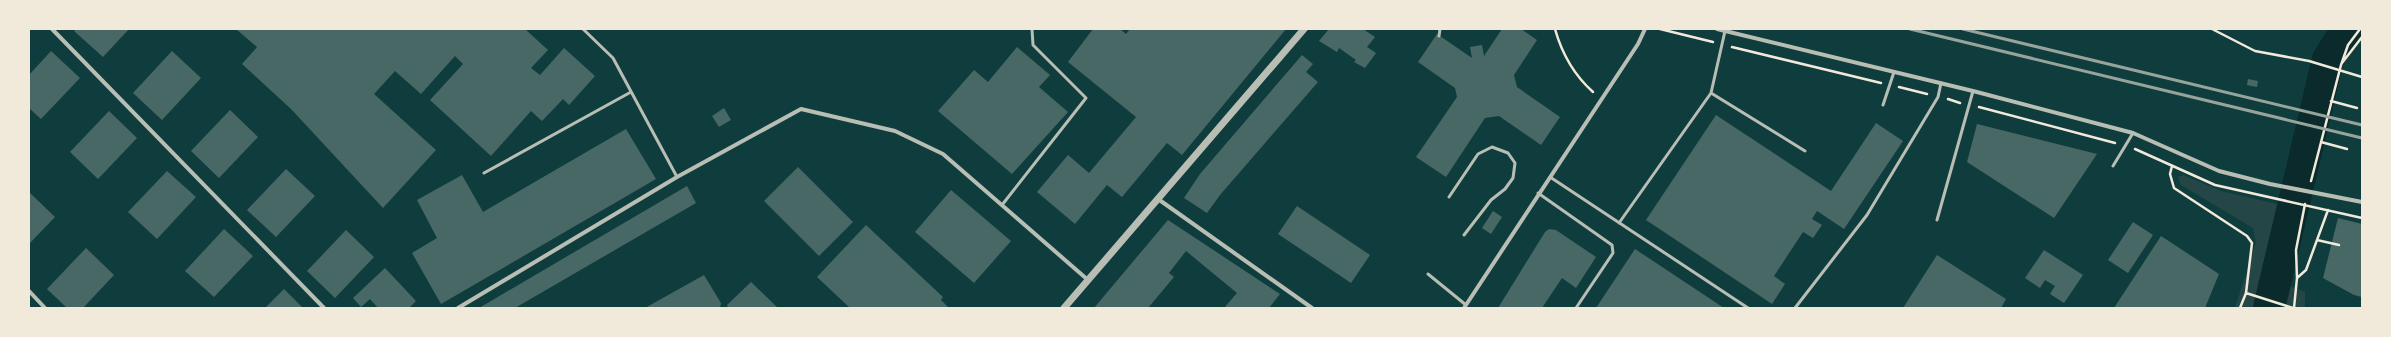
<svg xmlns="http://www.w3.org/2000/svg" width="2391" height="337" font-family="Arial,sans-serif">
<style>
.green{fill:#244646}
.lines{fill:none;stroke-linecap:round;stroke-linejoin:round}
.river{stroke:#0a2a2b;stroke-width:32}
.building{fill:#486865}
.path{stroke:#f1e9da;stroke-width:2.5}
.service{stroke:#b8beb3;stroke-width:3}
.minor{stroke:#b8beb3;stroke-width:4}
.tertiary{stroke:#b8beb3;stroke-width:7}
.rail{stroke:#97a49c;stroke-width:3}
</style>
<rect width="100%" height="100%" fill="#0f3d3e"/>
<path class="green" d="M2183 175 2221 191 2295 208 2284 284 2305 292V308H2235L2256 242 2253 228 2181 185 2178 177Z"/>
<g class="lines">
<path class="river" d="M2269 308 2328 59 2347 29"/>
</g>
<path class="building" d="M76 29H129L103 57 74 31Z
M236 29H525L548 50 531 68 540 75 564 48 595 76 569 105 563 99 542 121 531 111 491 156 430 100 463 64 455 56 421 94 395 71 374 94 436 150 383 208 291 109 242 64 257 47Z
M1093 29H1120L1126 34 1130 29H1286L1182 155 1167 143 1122 197 1107 185 1075 224 1037 192 1068 155 1089 173 1136 117 1068 62Z
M1329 29H1363L1375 37 1367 47 1376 53 1365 68 1354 62 1356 60 1339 48 1337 52 1319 41Z
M1502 29H1521L1537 40 1514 75 1517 87 1560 117 1541 145 1499 116 1485 118 1446 177 1416 157 1457 97 1455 88 1418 62 1437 34 1472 58 1470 47 1482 45 1484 56Z
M1017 47 1050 75 1039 87 1068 112 1012 174 938 111 974 70 988 82Z
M51 51 80 78 41 119 29 108V75Z
M172 51 201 78 162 120 133 93Z
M1302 55 1313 64 1306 72 1318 82 1220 195 1207 213 1184 198 1200 174Z
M2248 79 2258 81 2257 87 2247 85Z
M724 108 731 120 719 127 712 116Z
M230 110 258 137 219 178 191 151Z
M109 111 137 138 98 179 70 152Z
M1716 115 1831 191 1876 123 1903 141 1844 229 1817 211 1812 219 1822 225 1813 238 1803 232 1774 276 1785 284 1772 304 1646 220Z
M1977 124 2097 154 2054 218 1967 162Z
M626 129 656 179 441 304 412 253 437 238 417 200 462 175 483 212Z
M798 167 853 222 819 256 764 201Z
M286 169 315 196 276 237 247 210Z
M167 171 196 197 157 239 128 212Z
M687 186 696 203 515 308H479Z
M951 190 1011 241 974 283 915 232Z
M29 192 55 217 29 244Z
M1297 206 1370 255 1351 283 1278 234Z
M1493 211 1502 217 1491 234 1482 228Z
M2338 218 2362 224V297L2354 295 2323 278Z
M1168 220 1280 294 1269 308H1224L1237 293 1186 251 1169 273 1174 277 1148 308H1094Z
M2133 222 2153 235 2128 273 2108 260Z
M866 225 943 297 941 300 949 308H850L817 277Z
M224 229 253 256 214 297 185 271Z
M1549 229 1556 230 1596 257 1576 288 1562 278 1542 308H1498L1545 232Z
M346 230 374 257 335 298 307 271Z
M2161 236 2219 274 2205 308H2114Z
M86 248 114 275 83 308H67L47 289Z
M1635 249 1724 308H1596Z
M2044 250 2083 275 2064 303 2050 294 2055 286 2045 280 2040 288 2025 278Z
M1937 255 2006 299 2001 308H1903Z
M385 268 416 301 409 308H378L370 299 361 307 353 298Z
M704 275 721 303 720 308H645Z
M751 282 778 308H728L727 305Z
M284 289 303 308H265Z"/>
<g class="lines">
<path class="path" d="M1555 29C1562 54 1574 75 1593 92
M1660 29 1713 42
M2212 29 2255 51 2309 61 2362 77
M1732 47 1881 83
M2342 63 2362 37
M1899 87 1927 94
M1948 99 1960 103
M2331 101 2357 108
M1979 107 2115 143
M2321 142 2347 149
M2135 149 2215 185 2362 218
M2172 166 2170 174 2174 188 2247 236 2252 243 2246 293 2293 308
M2311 181 2341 65 2348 45 2360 29
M2317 240 2339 245
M2297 278 2306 270 2328 210
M2240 308 2246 293
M2294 308 2297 278 2296 250 2305 204"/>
<path class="service" d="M583 29 613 58 677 177
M1439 36 1440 29
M1711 93 1805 151
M1883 105 1894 72
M2113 166 2133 133
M484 173 631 92
M1550 177 1748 308
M1538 193 1612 245 1613 253 1576 308
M1449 197 1478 154 1492 147 1508 153 1515 163 1513 178 1505 189 1491 200 1464 235
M1002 205 1086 98 1033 45 1032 29
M1937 220 1973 91
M1619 223 1711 93 1725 31
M1428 274 1466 305
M1795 308 1867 215 1938 97 1941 83"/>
<path class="minor" d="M52 29 324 308
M1717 29 1973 91 2133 133 2219 171 2270 184 2362 202
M1158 199 1312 308
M29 291 45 308
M458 308 677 177 801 109 895 131 943 154 1088 280
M1464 308 1638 44 1645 29"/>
<path class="tertiary" d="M1064 308 1304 29"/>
<path class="rail" d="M1910 29 2362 138
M1963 29 2362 125"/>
</g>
<rect width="2391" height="337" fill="none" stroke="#f1e9da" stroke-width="60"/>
</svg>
